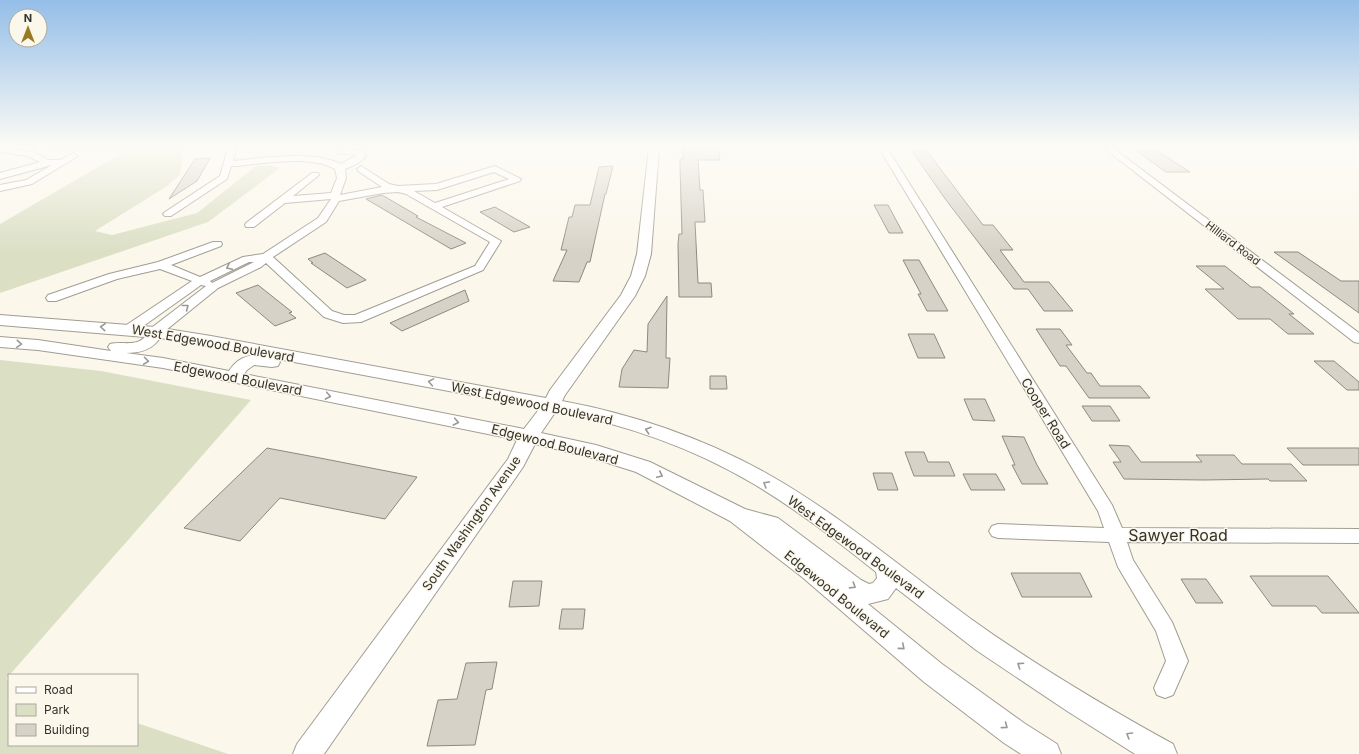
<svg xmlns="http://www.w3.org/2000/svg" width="1359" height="754" font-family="Inter,sans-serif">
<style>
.green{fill:#dbdfc4}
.building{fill:#d6d2c7;stroke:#8d897f}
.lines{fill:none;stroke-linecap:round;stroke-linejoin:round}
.minor-casing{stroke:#a19d93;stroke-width:2}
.tertiary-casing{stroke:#a19d93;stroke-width:2}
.minor{fill:#fff;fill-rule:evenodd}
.tertiary{fill:#fff;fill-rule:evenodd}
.oneway{stroke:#999896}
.labels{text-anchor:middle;stroke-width:3;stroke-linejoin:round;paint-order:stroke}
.far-street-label{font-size:11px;fill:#33322d;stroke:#fbf7eb}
.street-label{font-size:13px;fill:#33322d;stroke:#fbf7eb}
.near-street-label{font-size:16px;fill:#33322d;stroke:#fbf7eb}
</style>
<rect width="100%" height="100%" fill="#fbf7eb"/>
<path class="green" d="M40 148H183L180 175 167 186 95 231 112 235 197 213 256 166 269 165 280 168 208 222 0 293V224L117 156 120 150 55 152Z
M0 360 101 371 251 400 6 679 9 680V745H137V723L228 754H0Z"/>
<path class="building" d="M683 148H718L720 160H698L700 190H703L705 222H695L698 283H711L712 297H679L678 244 679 234H682L680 167V159H683Z
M911 150H926L983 225H993L1013 250H1000L1024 282H1049L1073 311H1044L1028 289H1014L946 200Z
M1135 150H1156L1190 172H1166Z
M210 158 197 181 169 199 195 159Z
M613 166 606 194H605L590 262H587L579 282 553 281 567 250H561L569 217H572L575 205H590L599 167Z
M382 195 418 216 416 217 466 243 451 249 366 199Z
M874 205H888L903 233H889Z
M495 207 530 227 514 232 480 212Z
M1274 252H1298L1341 281H1359V313Z
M325 253 366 280 347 288 311 263H313L308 259Z
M903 260H919L948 311H927L918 294H921Z
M1196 266H1225L1251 287H1260L1294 314H1289L1314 334H1288L1270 319H1238L1205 289H1224Z
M258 285 292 312 289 313 296 318 275 326 236 293Z
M465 290 469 301 402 331 390 323Z
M667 296 666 358H670L668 388 619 387 622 369 634 350 647 352 648 324Z
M1036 329H1060L1072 345H1066L1087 373H1091L1100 386H1140L1150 398H1089L1066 366H1060Z
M908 334H934L945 358H918Z
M1314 361H1334L1359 382V390H1347Z
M710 376H726L727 389H710Z
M964 399H985L995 421 973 420Z
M1082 406H1110L1120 421H1092Z
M1002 436 1024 437 1037 465 1048 484H1022L1012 465H1015Z
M1109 445 1129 446 1141 462H1202L1196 455H1234L1242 464H1291L1307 481H1270L1268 479 1204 480 1124 479 1113 462H1121Z
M267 448 320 458 417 477 385 519 280 498 240 541 184 528Z
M1287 448H1359V465H1303Z
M905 452H924L928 462H949L955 476H914Z
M873 473H892L898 490H878Z
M963 474H996L1005 490H971Z
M1011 573H1080L1092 597H1022Z
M1250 576H1328L1359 613H1322L1316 606H1272Z
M1181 579H1206L1223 603H1196Z
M513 581H542L539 606 509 607Z
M562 609H585L583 629H559Z
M497 662 492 689 486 690 475 745 427 746 438 700 457 699 466 663Z"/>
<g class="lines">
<defs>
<path id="minor" d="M0 148 34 152 48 160H60L74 153 78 156 32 184 0 191V185L26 180 52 165 0 179V173L40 162 28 156 0 152Z
M228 148H236L233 161C263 158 313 150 341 164L357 155 338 153 337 151 338 149 362 150 366 156C360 163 353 166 345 169L346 178 340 195 382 187 358 171 357 169 361 166 389 184 398 186 436 184 495 166 521 179 520 181 442 207 501 241 483 270 361 322 343 323 324 317 266 263 261 267 218 288 160 335H150L149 332 150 329 206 286 201 285 135 332H125L124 329 125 326 192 281 160 269 117 279 56 301H48L46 298 48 295 109 274 158 262 213 242H221L222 244 221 246 171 265 200 277 243 257 263 254 318 218 331 199 285 203 254 227H246L245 225 246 223 312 173H318L319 175 293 196 331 193 337 178 335 169C311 155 264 163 237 166H231L227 179 171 216H165L163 214 165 212 220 176ZM494 172 509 179 435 203 414 191 437 190ZM398 192 406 194 490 242 475 266 355 315H344L332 311 273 257 326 222 339 201 383 193ZM249 262H254L212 283 210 281Z
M879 148H887L1112 505 1122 528 1359 529V543L1127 542 1133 560 1172 622 1188 661 1173 695 1165 698 1157 695 1154 688 1166 661 1156 631 1118 567 1109 542 998 538 992 536 989 531 992 526 998 524 1104 528 1098 511Z
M1104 148H1113L1359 333V343L1354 342Z"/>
<path id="tertiary" d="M649 148H659L651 254 645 276 635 296 565 395 562 401C632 414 703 438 766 473 839 514 903 569 971 619 1035 665 1104 706 1173 744L1177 754H1135L1067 711 976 650 896 588 888 599 868 604 942 664 1024 723 1057 744 1061 754H1021L1004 743 924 682 802 577 730 521 636 472 592 458 535 444 523 467 324 754H293L297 744 508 459 517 440 163 368 38 350 0 347V337L38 340 111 351 108 347 110 344C122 341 136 347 145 337L0 325V315L155 327 211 336 546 398 550 390 621 295 631 276 637 254ZM160 338 260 355C246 355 237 359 229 371L163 358 126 353C140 353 152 350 160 338ZM278 359 540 408 524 429 244 374 247 370 254 365 272 367 278 366 280 362ZM556 411C624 424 693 448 752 483 796 509 836 540 876 572L877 578 873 583 869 584 861 580 778 518 745 509 650 462 596 445 541 433Z"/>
</defs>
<use href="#minor" class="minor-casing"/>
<use href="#tertiary" class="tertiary-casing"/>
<use href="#minor" class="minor"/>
<use href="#tertiary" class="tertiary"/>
</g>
<defs><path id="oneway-chevron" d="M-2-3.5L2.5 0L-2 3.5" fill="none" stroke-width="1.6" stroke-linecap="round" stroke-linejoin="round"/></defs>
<g class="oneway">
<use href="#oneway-chevron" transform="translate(229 267) rotate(155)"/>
<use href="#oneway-chevron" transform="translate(186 307) rotate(-38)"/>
<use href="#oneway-chevron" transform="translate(103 327) rotate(-175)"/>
<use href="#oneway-chevron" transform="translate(19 344) rotate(4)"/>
<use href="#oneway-chevron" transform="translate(146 361) rotate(8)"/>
<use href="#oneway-chevron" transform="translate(431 382) rotate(-170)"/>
<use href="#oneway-chevron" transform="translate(328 396) rotate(11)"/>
<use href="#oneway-chevron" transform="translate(456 422) rotate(11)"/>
<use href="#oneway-chevron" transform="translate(648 430) rotate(-162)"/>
<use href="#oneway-chevron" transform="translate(660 475) rotate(25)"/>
<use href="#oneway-chevron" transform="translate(766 484) rotate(-150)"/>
<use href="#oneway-chevron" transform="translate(853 586) rotate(32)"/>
<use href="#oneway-chevron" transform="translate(902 647) rotate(40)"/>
<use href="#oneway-chevron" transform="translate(1020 665) rotate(-146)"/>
<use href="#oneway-chevron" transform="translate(1005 726) rotate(37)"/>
<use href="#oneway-chevron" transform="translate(1129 735) rotate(-149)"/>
</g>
<linearGradient id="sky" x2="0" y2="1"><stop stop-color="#94bee8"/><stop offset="0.58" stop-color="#fdfbf6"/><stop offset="1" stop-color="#fdfbf6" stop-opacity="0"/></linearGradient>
<rect width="1359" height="253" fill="url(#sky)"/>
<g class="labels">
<g class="far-street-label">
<text transform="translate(1233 243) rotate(37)" y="4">Hilliard Road</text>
</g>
<g class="street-label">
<text transform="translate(213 343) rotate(10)" y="5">West Edgewood Boulevard</text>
<text transform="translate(238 378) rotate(11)" y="5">Edgewood Boulevard</text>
<text transform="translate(532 403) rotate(12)" y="5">West Edgewood Boulevard</text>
<text transform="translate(1046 413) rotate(58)" y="5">Cooper Road</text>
<text transform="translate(555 444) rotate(14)" y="5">Edgewood Boulevard</text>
<text transform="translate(471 523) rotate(-55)" y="5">South Washington Avenue</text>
<text transform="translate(856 547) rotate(36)" y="5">West Edgewood Boulevard</text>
<text transform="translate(837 594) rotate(39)" y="5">Edgewood Boulevard</text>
</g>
<g class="near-street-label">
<text x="1178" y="541">Sawyer Road</text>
</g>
</g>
<rect x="8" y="674" width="130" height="72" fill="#fbf7eb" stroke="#aba89f"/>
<rect x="16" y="687" width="20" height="6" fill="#ffffff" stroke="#aba89f"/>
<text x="44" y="694" font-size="12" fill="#33322d">Road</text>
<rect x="16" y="704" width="20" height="12" fill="#dbdfc4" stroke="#aba89f"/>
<text x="44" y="714" font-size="12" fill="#33322d">Park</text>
<rect x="16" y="724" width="20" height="12" fill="#d6d2c7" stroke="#aba89f"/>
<text x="44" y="734" font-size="12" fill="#33322d">Building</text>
<g transform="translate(28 28)"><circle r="19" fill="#fbf7eb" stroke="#aba89f"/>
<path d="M0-3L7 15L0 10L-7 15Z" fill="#977b23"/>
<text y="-6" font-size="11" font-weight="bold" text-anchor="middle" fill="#33322d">N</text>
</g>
</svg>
